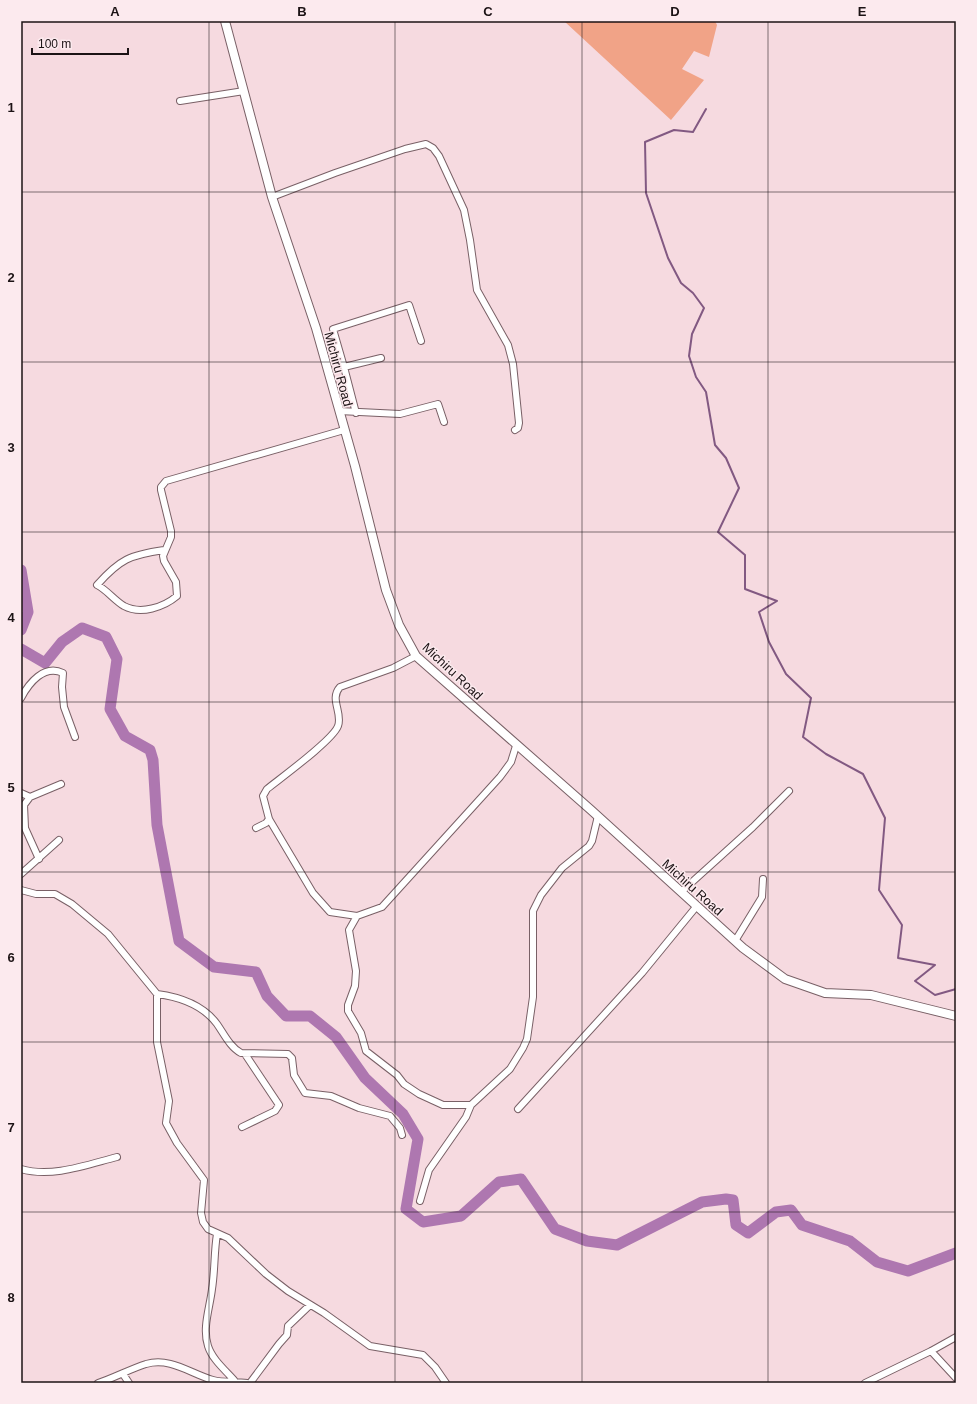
<svg xmlns="http://www.w3.org/2000/svg" width="977" height="1404" font-family="Arial,sans-serif">
<style>
.green{fill:#f1a387}
.lines{fill:none;stroke-linecap:round;stroke-linejoin:round}
.stream{stroke:#825982;stroke-width:2}
.river{stroke:#ae77b0;stroke-width:11}
.minor-casing{stroke:#796066;stroke-width:8}
.tertiary-casing{stroke:#796066;stroke-width:10}
.minor{stroke:#fff;stroke-width:6}
.tertiary{stroke:#fff;stroke-width:8}
.grid{fill:none;stroke:#1c1315;stroke-width:1;stroke-opacity:0.55}
.labels{text-anchor:middle;stroke-width:3;stroke-linejoin:round;paint-order:stroke}
.street-label{font-size:13px;fill:#1c1315;stroke:#fceaee}
.neatline{fill:none;stroke:#1c1315;stroke-width:1.5}
.grid-label{font-size:13px;text-anchor:middle;font-weight:bold;fill:#1c1315}
</style>
<rect width="100%" height="100%" fill="#f6dae0"/>
<path class="green" d="M564 21H715L717 25 709 57 694 51 682 69 704 80 671 120Z"/>
<g class="lines">
<path class="stream" d="M706 109 693 132 674 130 645 142 646 193 668 258 681 283 693 293 704 308 692 334 689 356 696 377 706 392 715 445 726 458 739 488 718 532 745 555V589L777 601 759 612 769 642 786 674 811 698 803 737 826 754 863 774 885 818 879 890 902 925 898 958 935 965 915 981 935 995 956 989"/>
<path class="river" d="M21 570 28 612 21 630
M21 649 45 663 62 642 82 628 106 637 117 659 110 709 125 736 150 750 153 760 157 825 179 941 214 967 256 972 267 996 286 1016H310L336 1037 365 1078 403 1114 418 1139 406 1209 423 1222 461 1216 499 1182 521 1179 555 1229 587 1241 617 1245 702 1202 726 1199 733 1200 736 1225 748 1233 776 1212 791 1210 802 1225 850 1241 877 1262 908 1271 956 1253"/>
<defs>
<path id="minor" d="M180 101 244 91
M272 197 335 173 405 149 426 144 433 148 439 156 464 210 470 240 477 290 508 345 513 364 519 423 518 428 515 430
M381 358 344 367 333 329 409 305 421 341
M344 367 356 413
M339 411 400 414 438 404 444 422
M164 550C130 555 120 559 97 585 107 590 114 600 124 606 141 615 164 607 177 596L176 582 164 561 163 556 171 537V531L161 490V487L166 481 344 430
M21 698C29 683 44 664 63 673L62 687 64 707 75 737
M21 793 30 797 61 784
M30 797 24 805 25 828 39 859
M256 828 266 823 269 819
M21 874 59 840
M21 890 36 894H55L72 904 108 934 157 994V1042L169 1101 166 1123 177 1143 204 1180 201 1213 203 1222 208 1229 228 1238 266 1274 288 1291 324 1313 370 1346 423 1355 435 1367 446 1383
M681 892 753 827 789 791
M357 916 330 912 313 893 269 819 263 796 267 789C282 777 333 740 338 726 343 713 329 699 340 687L393 668 416 656
M735 941 762 897 763 879
M157 994C180 997 203 1005 217 1024 224 1034 230 1047 241 1053L288 1054 292 1058 294 1075 305 1093 331 1096 359 1108 390 1116 400 1128 402 1135
M471 1105H443L419 1094 404 1084 397 1075 366 1051 361 1033 348 1011V1005L355 986 356 971 349 930 357 916 382 907 500 777 511 762 516 746
M518 1109 642 973 696 907
M242 1127 275 1111 279 1105 245 1054
M21 1169C52 1178 86 1165 117 1157
M420 1201 429 1170 466 1117 471 1105 510 1069 523 1048 527 1039 533 997V911L541 895 562 868 589 846 592 841 598 816
M217 1234C214 1252 215 1270 212 1289 210 1307 202 1328 208 1346 212 1359 225 1370 234 1380
M931 1351 956 1378
M123 1374 129 1383
M98 1383C114 1378 130 1369 146 1364 171 1357 191 1374 213 1380 224 1383 236 1381 247 1383
M250 1383 279 1344 287 1335 288 1326 310 1305
M865 1383 931 1351 956 1337"/>
<path id="tertiary" d="M225 21 272 197 316 328 355 466 386 590 399 625 416 656 591 810 743 948 785 979 825 993 871 995 956 1016"/>
</defs>
<use href="#minor" class="minor-casing"/>
<use href="#tertiary" class="tertiary-casing"/>
<use href="#minor" class="minor"/>
<use href="#tertiary" class="tertiary"/>
</g>
<path class="grid" d="M209 21V1383M395 21V1383M582 21V1383M768 21V1383M21 192H956M21 362H956M21 532H956M21 702H956M21 872H956M21 1042H956M21 1212H956"/>
<g class="labels">
<g class="street-label">
<text transform="translate(339 369) rotate(75)" y="5">Michiru Road</text>
<text transform="translate(453 671) rotate(43)" y="5">Michiru Road</text>
<text transform="translate(693 887) rotate(42)" y="5">Michiru Road</text>
</g>
</g>
<rect width="977" height="1404" fill="none" stroke="#fceaee" stroke-width="44"/>
<path d="M32 48v6h96v-6" fill="none" stroke="#1c1315" stroke-width="2"/>
<text x="38" y="48" font-size="12" fill="#1c1315" stroke="#fceaee" stroke-width="3" paint-order="stroke">100 m</text>
<rect x="22" y="22" width="933" height="1360" class="neatline"/>
<g class="grid-label">
<text x="115" y="16">A</text>
<text x="302" y="16">B</text>
<text x="488" y="16">C</text>
<text x="675" y="16">D</text>
<text x="862" y="16">E</text>
<text x="11" y="112">1</text>
<text x="11" y="282">2</text>
<text x="11" y="452">3</text>
<text x="11" y="622">4</text>
<text x="11" y="792">5</text>
<text x="11" y="962">6</text>
<text x="11" y="1132">7</text>
<text x="11" y="1302">8</text>
</g>
</svg>
